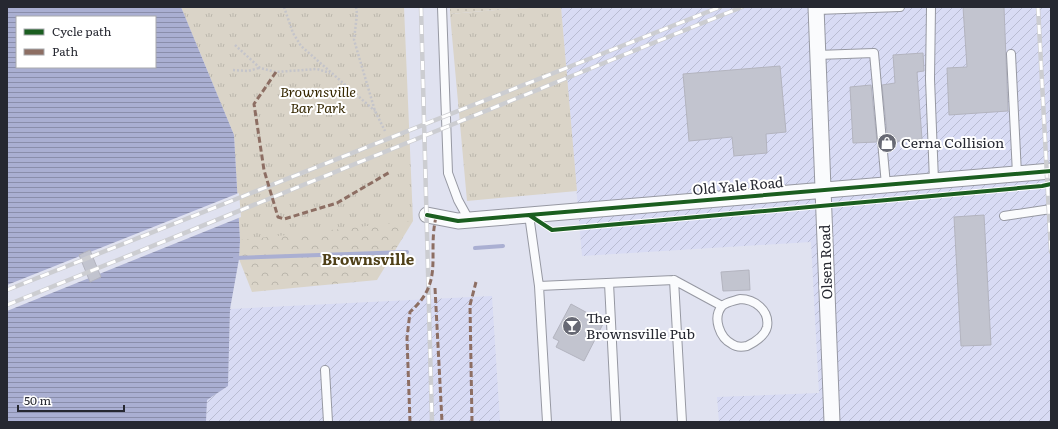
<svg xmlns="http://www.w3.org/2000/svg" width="1058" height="429" font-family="Literata,serif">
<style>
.industrial{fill:url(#industrial-furrows)}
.grass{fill:url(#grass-dots)}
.forest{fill:url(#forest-crowns)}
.park{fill:url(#park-tufts)}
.water{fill:url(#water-rules);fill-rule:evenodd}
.pier{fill:#e0e2f0}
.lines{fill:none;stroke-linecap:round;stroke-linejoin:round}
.stream{stroke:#aaafd2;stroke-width:4}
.building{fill:#c2c4cf;stroke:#b3b4bf}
.lane-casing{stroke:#9698a2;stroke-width:10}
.street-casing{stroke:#9698a2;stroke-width:17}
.path{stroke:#c4c4ca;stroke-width:2.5;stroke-dasharray:2 2;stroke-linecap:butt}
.lane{stroke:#fafbfd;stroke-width:8}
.street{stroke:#fafbfd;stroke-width:15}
.rail-casing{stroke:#cccdd1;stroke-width:4.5}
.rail{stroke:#fff;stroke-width:3;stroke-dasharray:9;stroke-linecap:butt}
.quiet{stroke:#8d6e63;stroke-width:3;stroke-dasharray:6 3;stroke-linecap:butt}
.cycleway-casing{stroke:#fff;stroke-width:6}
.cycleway{stroke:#1b5e20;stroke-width:4}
.labels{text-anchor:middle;stroke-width:4;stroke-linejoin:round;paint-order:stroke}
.park-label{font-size:14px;font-style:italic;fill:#352700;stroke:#fff}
.poi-label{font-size:14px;fill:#262831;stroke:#fff;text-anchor:start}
.street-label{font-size:14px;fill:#262831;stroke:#fff}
.neighbourhood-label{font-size:15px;font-weight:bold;fill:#4f4018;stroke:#fff}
</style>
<defs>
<pattern id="industrial-furrows" width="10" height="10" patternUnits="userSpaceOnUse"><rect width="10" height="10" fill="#d8dbf4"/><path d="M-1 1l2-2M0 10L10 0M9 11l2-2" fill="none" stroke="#b9bcd2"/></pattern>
<pattern id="grass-dots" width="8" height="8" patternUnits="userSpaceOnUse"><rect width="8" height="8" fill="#dad4c8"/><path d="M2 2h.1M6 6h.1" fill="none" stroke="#bbb6ac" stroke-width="1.8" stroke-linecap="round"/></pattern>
<pattern id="forest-crowns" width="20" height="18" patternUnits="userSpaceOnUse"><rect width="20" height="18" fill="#dad4c8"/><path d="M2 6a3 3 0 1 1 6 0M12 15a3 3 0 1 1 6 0" fill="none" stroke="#bbb6ac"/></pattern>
<pattern id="park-tufts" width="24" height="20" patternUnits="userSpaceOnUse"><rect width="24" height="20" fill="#dad4c8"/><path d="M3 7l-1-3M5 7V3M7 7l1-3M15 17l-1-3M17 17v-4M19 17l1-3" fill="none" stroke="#bbb6ac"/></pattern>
<pattern id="water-rules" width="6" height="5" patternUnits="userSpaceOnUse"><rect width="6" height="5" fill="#aaafd2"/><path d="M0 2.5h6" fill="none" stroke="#8a8eab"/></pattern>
</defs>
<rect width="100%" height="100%" fill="#e0e2f0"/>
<path class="industrial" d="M561 7H1051V422H719L717 397 819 393 811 242 582 256Z
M492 296 500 422H206L207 400 228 386 230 309Z"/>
<path class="grass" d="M450 7H530L450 14Z"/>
<path class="forest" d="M364 199 413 221 377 280 252 292 239 259 240 240 260 213Z"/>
<path class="park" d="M181 7H404L413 221 240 240 234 135Z
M530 7H561L577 191 467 201 450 14Z"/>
<path class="water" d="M7 7H181L234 135 240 240 239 259 230 309 228 386 207 400 206 422H7ZM17 17H155V67H17Z"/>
<path class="pier" d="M239 193 241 217 7 311V285Z"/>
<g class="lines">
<path class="stream" d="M475 248 503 246
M235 258 407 252"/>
</g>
<path class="building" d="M963 7H1004L1008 111 949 115 947 68 967 67Z
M923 53 924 71 917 72 922 139 888 142 882 85 895 83 893 55Z
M780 66 786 132 766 134 767 153 734 156 732 137 689 141 683 74Z
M871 85 877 142 853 143 850 87Z
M984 215 991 345 961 346 954 217Z
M90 250 101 277 90 282 79 255Z
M749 270 750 290 723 291 721 272Z
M571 304 604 322 584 361 556 347 559 341 553 338Z"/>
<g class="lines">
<defs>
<path id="lane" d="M442 7 448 173 458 200 469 220
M931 7 930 79 934 181
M817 10 900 7
M1011 54 1017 174
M817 55 874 53 886 185
M529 215 539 286 547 422
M1004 216 1051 209
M674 280 722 306
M609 283 616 422
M539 286 674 280 682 422
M740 299C754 299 770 310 767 327 765 336 755 342 747 346 742 347 736 347 732 344 720 338 712 318 722 306 726 302 734 301 740 299Z
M325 370 328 422"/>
<path id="street" d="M816 7 832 422
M427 215 458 221 1051 171"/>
</defs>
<use href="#lane" class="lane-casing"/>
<use href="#street" class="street-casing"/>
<path class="path" d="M284 7 293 33 301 46 375 111
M356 7 357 14 354 40 375 111 385 131
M235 45 260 68 276 72 317 69 330 73
M233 70 248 71 259 68"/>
<use href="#lane" class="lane"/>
<use href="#street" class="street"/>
<defs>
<path id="rail" d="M421 7 432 422
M1038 7 1051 252
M7 290 720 7
M7 305 742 7"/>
</defs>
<use href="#rail" class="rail-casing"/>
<use href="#rail" class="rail"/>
<path class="quiet" d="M276 72 254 104 264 170 278 217 284 219 337 203 390 172
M435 288 442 422
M410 422 407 338 410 312C445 281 427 256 436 217
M472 422 470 305 476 282"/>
<defs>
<path id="cycleway" d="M427 215 458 221 1051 171
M529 215 552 230 1042 186 1051 184"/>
</defs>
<use href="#cycleway" class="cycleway-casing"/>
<use href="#cycleway" class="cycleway"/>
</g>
<defs>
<symbol id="shop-disc" viewBox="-11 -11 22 22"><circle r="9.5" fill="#676974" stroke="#fff"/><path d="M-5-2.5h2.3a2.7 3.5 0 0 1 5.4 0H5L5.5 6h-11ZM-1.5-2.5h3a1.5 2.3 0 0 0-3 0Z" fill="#fff"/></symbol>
<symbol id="bar-disc" viewBox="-11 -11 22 22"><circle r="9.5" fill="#676974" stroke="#fff"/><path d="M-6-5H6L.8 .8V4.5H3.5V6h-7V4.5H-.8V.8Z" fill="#fff"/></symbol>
</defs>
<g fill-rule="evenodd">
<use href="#shop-disc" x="876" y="132" width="22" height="22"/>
<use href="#bar-disc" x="561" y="315" width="22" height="22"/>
</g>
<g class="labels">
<g class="park-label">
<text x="318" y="97">Brownsville<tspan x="318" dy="16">Bar Park</tspan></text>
</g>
<g class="poi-label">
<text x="901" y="148">Cerna Collision</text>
<text x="586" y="323">The<tspan x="586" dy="16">Brownsville Pub</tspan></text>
</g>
<g class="street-label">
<text transform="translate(738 186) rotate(-5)" y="5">Old Yale Road</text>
<text transform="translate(826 262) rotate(-92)" y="5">Olsen Road</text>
</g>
<g class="neighbourhood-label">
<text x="368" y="265">Brownsville</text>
</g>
</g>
<rect width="1058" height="429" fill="none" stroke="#262831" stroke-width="16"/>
<rect x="16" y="16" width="140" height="52" fill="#ffffff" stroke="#a8a9ad"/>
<rect x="24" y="29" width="20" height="6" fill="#1b5e20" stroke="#a8a9ad"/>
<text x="52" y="36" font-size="12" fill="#262831">Cycle path</text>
<rect x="24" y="49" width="20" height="6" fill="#8d6e63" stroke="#a8a9ad"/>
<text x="52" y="56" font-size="12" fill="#262831">Path</text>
<path d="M18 405v6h106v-6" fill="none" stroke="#262831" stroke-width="2"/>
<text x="24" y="405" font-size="12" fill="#262831" stroke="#ffffff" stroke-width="3" paint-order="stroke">50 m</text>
</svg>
